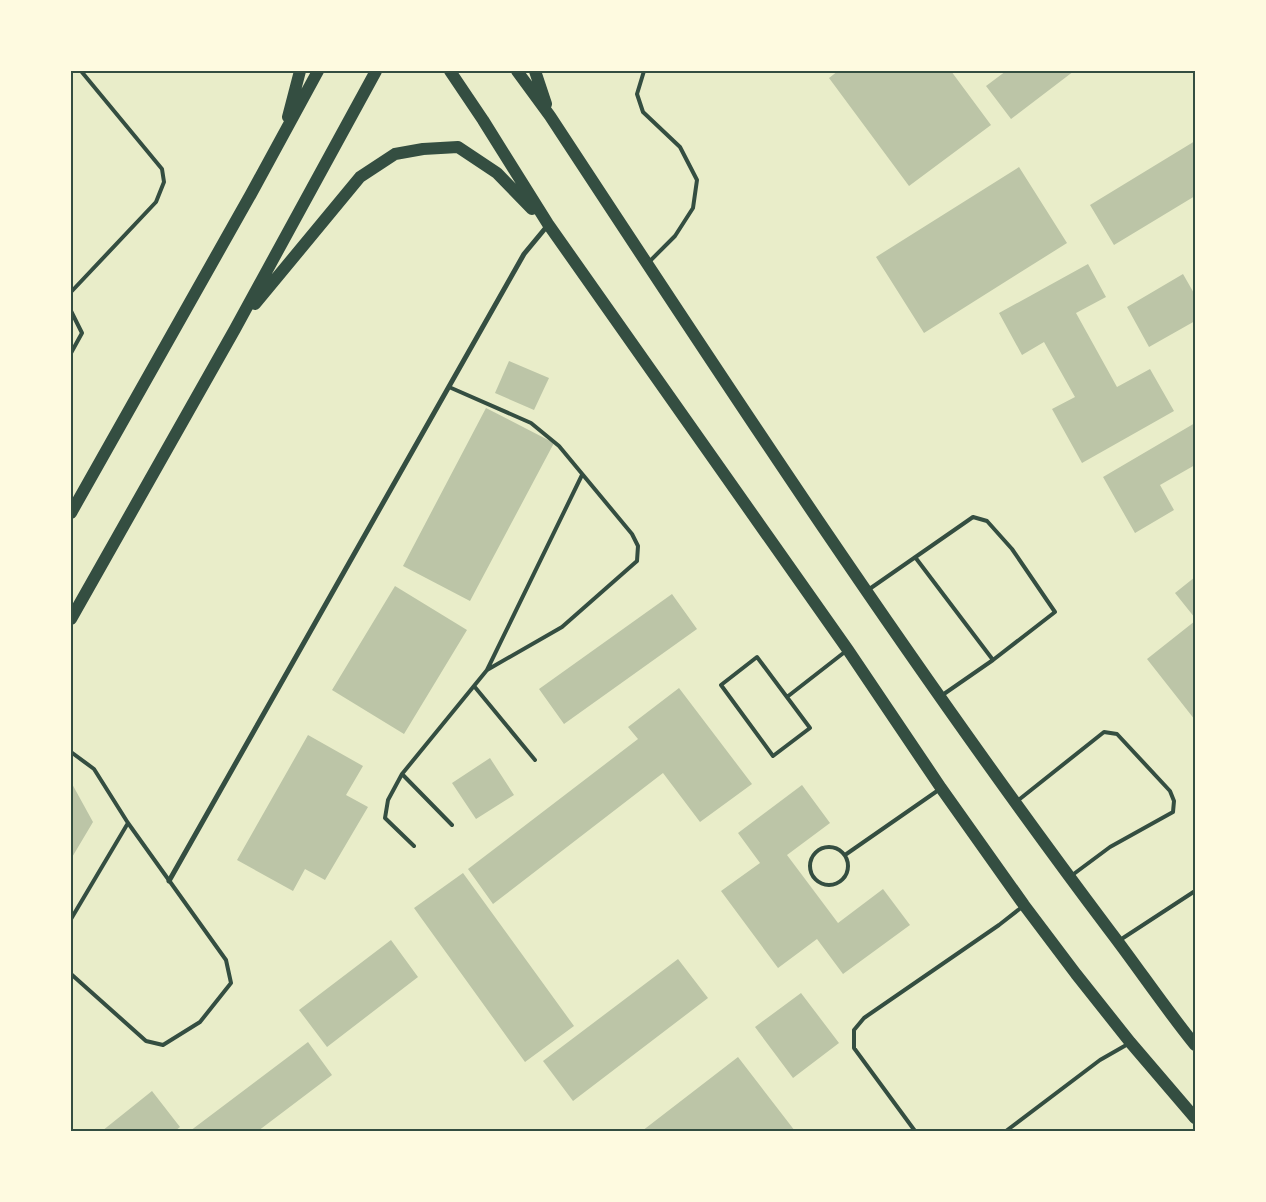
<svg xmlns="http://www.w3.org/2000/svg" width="1266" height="1202" font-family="Cabin,sans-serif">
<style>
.building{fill:#bcc5a7}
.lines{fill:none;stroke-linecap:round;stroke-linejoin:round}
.service{stroke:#344e41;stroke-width:4}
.minor{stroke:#344e41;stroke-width:5}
.primary{stroke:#344e41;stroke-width:12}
.neatline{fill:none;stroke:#344e41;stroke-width:2}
</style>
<rect width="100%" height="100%" fill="#e9edc9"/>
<path class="building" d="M838 71H951L991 125 909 186 829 78Z
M1006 71H1074L1011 119 986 86Z
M1195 141V196L1114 245 1090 205Z
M1019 167 1067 243 924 333 876 257Z
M1088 264 1106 297 1076 313 1117 387 1150 369 1174 411 1082 463 1052 409 1075 397 1044 342 1022 355 999 313Z
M1183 274 1195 295V321L1149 347 1127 307Z
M509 361 549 378 534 410 495 393Z
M486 408 554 443 470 601 403 566Z
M1195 423V465L1160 485 1174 510 1135 533 1103 477Z
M1195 577V618L1175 593Z
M395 586 467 630 404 734 332 690Z
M672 594 697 629 564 724 539 689Z
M1195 621V720L1147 659Z
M679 688 752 784 700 822 663 773 493 904 468 869 638 739 628 727Z
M308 735 363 766 346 795 368 807 325 880 305 869 293 891 237 860Z
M490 758 514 795 476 819 452 783Z
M71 782 93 822 71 859Z
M802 785 830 823 787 855 838 923 883 889 910 925 843 974 817 939 778 968 721 891 760 863 738 833Z
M463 873 574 1026 525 1062 414 908Z
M391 940 418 977 327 1047 299 1010Z
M678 959 708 998 573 1101 543 1061Z
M801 993 839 1043 793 1078 755 1027Z
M308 1042 332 1075 258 1131H190Z
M738 1057 795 1131H642Z
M152 1091 180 1127 175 1131H102Z"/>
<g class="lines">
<path class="service" d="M644 71 637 94 643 112 680 147 697 180 693 208 675 236 648 263
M71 292 156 202 164 182 162 169 81 71
M71 311 82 333 71 353
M915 557 993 660
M868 590 973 517 987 521 1012 549 1055 612 993 660 941 696
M757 657 810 728 773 756 721 685Z
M487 670 582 475
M474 686 535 760
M787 697 846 651
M71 752 94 769 128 823 226 960 231 983 200 1022 163 1045 146 1041 71 974
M402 774 452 825
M1016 802 1104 732 1117 734 1170 791 1174 801 1173 812 1110 847 1071 876
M414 846 385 818 388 800 402 774 487 670 562 627 637 561 638 546 632 534 559 446 531 423 449 387
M810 866a19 19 0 1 1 38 0a19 19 0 1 1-38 0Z
M845 855 940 789
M71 919 128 823
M1120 940 1195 891
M915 1131 854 1048V1030L864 1018 999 925 1022 907
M1006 1131 1100 1060 1128 1044"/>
<path class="minor" d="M169 881 524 254 548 225"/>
<path class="primary" d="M450 71 483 120 548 224 848 650 941 788 1024 905 1076 974 1130 1042 1195 1118
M517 71 550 116C731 392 912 668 1110 931 1139 969 1165 1008 1195 1045
M535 71 546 104
M288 117 300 71
M255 304 360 177 395 154 423 149 458 147 497 173 532 209
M71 513 251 194 318 71
M71 619 235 329 376 71"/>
</g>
<rect width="1266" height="1202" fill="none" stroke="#fefae0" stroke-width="145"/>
<rect x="72" y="72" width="1122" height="1058" class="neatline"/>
</svg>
